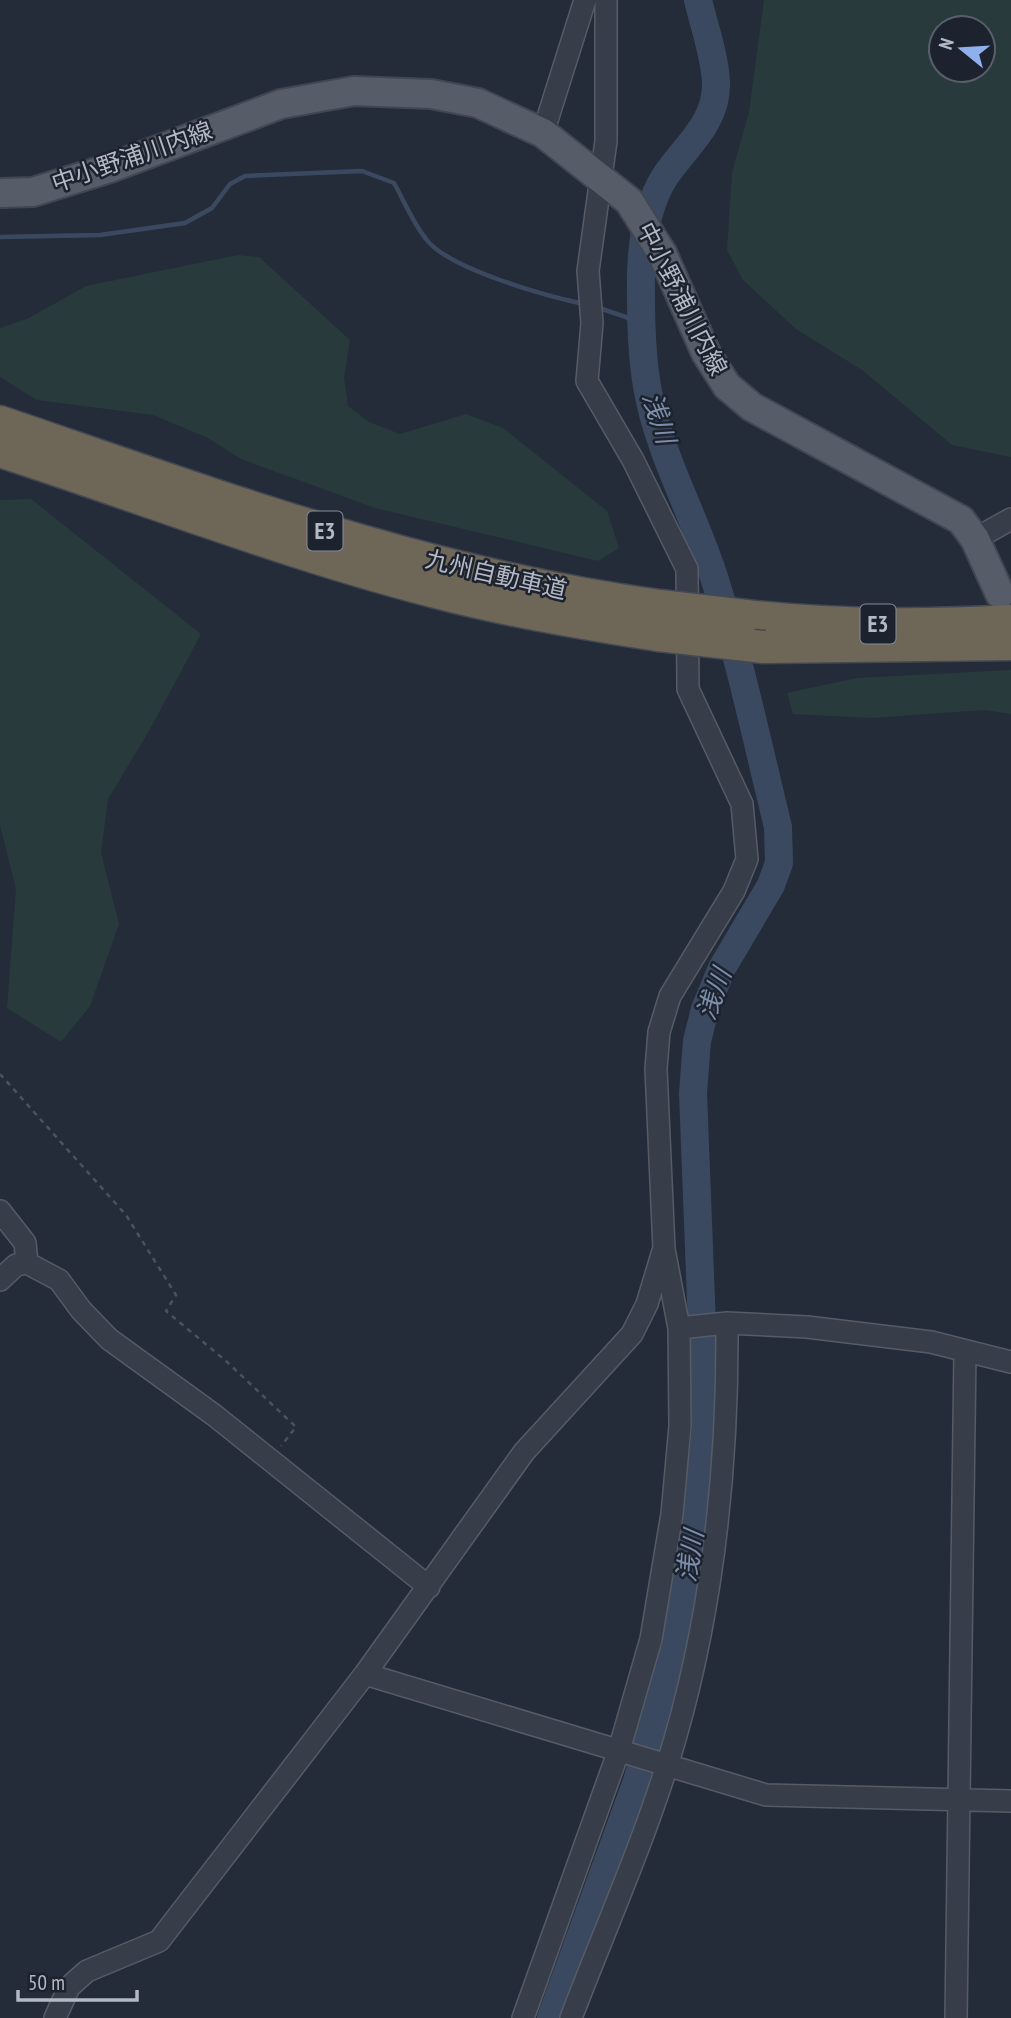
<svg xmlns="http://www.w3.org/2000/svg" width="1011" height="2018" font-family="'PT Sans Narrow','Noto Sans JP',sans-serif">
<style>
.green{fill:#293a3c;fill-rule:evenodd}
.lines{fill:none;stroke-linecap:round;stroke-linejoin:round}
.stream{stroke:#3b4960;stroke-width:4.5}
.river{stroke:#3b4960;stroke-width:28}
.minor-casing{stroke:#565c67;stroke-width:24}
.major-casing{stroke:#414752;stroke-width:32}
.highway-casing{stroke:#434954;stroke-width:35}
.path{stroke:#465559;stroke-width:2.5;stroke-dasharray:5 5;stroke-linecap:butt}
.minor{stroke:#383e49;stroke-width:21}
.major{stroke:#565d69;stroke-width:28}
.highway{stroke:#6e6656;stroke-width:32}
.highway-bridge-casing{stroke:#434954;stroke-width:35;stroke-linecap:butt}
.highway-bridge{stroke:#6e6656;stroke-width:32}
.labels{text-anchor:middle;stroke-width:5;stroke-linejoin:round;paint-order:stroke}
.shield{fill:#1d232e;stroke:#868c98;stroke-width:2}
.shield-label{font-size:23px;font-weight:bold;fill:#b3b9c5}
.street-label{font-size:24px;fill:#b3b9c5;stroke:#1d232e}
.water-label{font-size:26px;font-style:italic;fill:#7d8eaa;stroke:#1d232e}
</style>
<rect width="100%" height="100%" fill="#242c39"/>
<path class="green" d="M764 0H1011V457L952 445 862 370 796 329 743 280 727 250 732 173 749 112ZM941 28H983V70H941Z
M238 255 259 257 350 340 344 378 348 406 369 422 400 434 466 414 503 428 607 511 619 548 598 561 375 508 241 459 208 438 153 415 37 400 0 377V328L27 319 86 286Z
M31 499 201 634 149 731 108 799 101 853 119 924 90 1006 61 1042 7 1008 16 889 0 825V500Z
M1011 670V714L985 710 871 718 793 714 787 693 857 678Z"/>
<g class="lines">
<path class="stream" d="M0 237 100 235 185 223 212 208 230 184 245 176 362 171 394 183C404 201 413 223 426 239 448 269 547 296 584 304
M596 307 626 317 642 330"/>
<path class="river" d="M551 2018 637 1781 673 1653 692 1554 706 1430 693 1093 697 1041 705 1009 722 968 771 885 779 863 778 827C758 745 740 661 715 580 695 516 658 453 647 386 642 357 641 326 641 296 640 257 643 212 664 178 684 147 717 124 716 83 715 56 704 26 698 0"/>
<defs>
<path id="minor" d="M543 133 585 0
M975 539 1011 519
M0 1211 25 1243 27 1263
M0 1280 16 1265 27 1263 59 1280 81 1310 109 1339 214 1415 429 1587
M679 1328 727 1323 807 1327 931 1342 1011 1362
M365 1674 766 1795 1011 1801
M55 2018 69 1987 87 1971 159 1941 365 1674 524 1452 632 1334 647 1304 663 1251
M523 2018 619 1750 651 1639 672 1514 680 1426 679 1328 664 1249 656 1069 659 1032 670 996 734 891 747 859 742 804 688 689 687 569 633 460 587 381 592 323 588 271 606 141V0
M571 2018C606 1926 648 1833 675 1739 714 1604 728 1463 727 1323
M956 2018 965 1351"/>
<path id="major" d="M0 193 33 192 110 168 281 104 354 91 431 94 478 103 543 133 629 201 662 253 706 353 727 386 752 407 961 520 975 539 1000 594"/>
<path id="highway" d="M0 422C217 496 432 576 660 606
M0 451C148 499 293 556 444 594 514 612 586 624 658 635
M746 616C834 626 922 626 1011 621
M764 647 1011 644"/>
</defs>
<use href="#minor" class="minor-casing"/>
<use href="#major" class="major-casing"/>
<use href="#highway" class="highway-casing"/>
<path class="path" d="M0 1074 126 1215 176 1295 166 1311 226 1361 296 1427 281 1446"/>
<use href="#minor" class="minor"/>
<use href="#major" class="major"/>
<use href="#highway" class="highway"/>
<defs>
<path id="highway-bridge" d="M660 606 746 616
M658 635 764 647"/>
</defs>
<use href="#highway-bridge" class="highway-bridge-casing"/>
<use href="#highway-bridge" class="highway-bridge"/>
</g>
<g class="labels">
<g class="shield">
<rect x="307.5" y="511.5" width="35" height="39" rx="5"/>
<rect x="860.5" y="604.5" width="35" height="39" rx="5"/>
</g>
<g class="shield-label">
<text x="325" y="539">E3</text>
<text x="878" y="632">E3</text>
</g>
<g class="street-label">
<text transform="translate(132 157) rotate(-19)" y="8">中小野浦川内線</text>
<text transform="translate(682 299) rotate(63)" y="8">中小野浦川内線</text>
<text transform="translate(496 575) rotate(13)" y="8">九州自動車道</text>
</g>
<g class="water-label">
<text transform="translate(659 418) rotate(72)" y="9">浅川</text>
<text transform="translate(714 994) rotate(-70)" y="9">浅川</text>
<text transform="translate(690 1556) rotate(-81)" y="9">浅川</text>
</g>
</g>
<g transform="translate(962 49) rotate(288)"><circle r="33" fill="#1d232e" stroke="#595f6a" stroke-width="2"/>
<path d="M0-5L12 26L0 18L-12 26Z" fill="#90afed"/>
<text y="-10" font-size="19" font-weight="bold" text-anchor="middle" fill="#b3b9c5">N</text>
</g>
<path d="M18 1990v10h119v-10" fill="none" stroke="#b3b9c5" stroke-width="3.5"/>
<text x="28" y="1990" font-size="21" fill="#b3b9c5" stroke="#1d232e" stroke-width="5" paint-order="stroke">50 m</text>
</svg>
